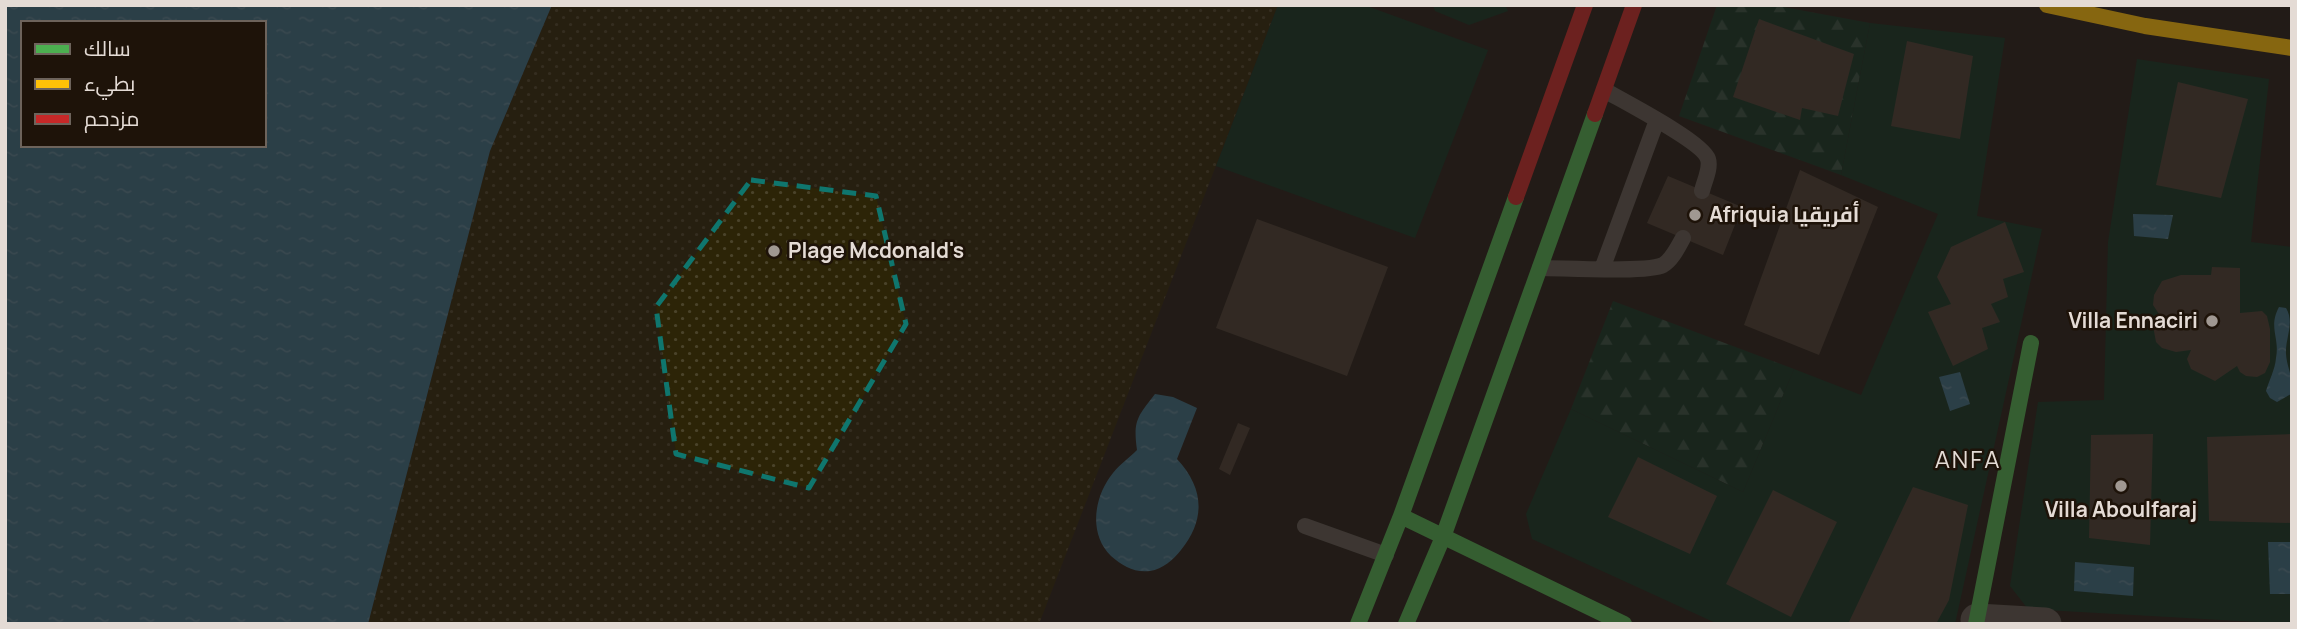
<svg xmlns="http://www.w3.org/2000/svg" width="2297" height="629" font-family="Manrope,Cairo,sans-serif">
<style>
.forest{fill:url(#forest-firs)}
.sand{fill:url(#sand-dots)}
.green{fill:#0e3223}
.water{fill:url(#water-ripples);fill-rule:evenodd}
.building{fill:#453b32}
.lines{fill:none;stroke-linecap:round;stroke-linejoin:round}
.lane{stroke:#5d5853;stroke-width:16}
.street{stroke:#5d5853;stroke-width:33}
.fast{stroke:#4caf50;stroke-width:16}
.slow{stroke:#ffc107;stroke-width:16}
.jam{stroke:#c62828;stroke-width:16}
.marked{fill:none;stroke:#0f766e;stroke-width:5;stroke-dasharray:14 9;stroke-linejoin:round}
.poi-dot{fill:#a09892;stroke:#1e1309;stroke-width:2.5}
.labels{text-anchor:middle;stroke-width:5;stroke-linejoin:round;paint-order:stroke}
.poi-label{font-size:21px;font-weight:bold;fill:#e4dbd5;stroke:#1e1309;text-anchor:start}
.quarter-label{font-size:24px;letter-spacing:2px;fill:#e4dbd5;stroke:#1e1309}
</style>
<defs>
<pattern id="forest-firs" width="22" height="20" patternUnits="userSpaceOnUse" patternTransform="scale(1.75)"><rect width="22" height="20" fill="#0e3223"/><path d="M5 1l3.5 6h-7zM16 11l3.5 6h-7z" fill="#314f42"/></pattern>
<pattern id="sand-dots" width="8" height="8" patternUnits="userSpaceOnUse" patternTransform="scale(1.75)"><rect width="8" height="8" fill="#2c2407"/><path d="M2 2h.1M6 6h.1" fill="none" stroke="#4a432a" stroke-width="1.8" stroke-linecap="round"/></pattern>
<pattern id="water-ripples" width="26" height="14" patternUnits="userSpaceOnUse" patternTransform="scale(1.75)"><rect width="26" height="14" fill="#376a81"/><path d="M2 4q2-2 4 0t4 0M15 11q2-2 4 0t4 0" fill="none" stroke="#547f92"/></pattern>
</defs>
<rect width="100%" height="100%" fill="#221c17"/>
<path class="forest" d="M1717 5H1772L1870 23 1841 175 1679 116Z
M1613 301 1794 369 1743 492 1571 409Z"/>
<path class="sand" d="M552 5H1278L1039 624H368L490 151Z"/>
<path class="green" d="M1278 5H1364L1488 50 1415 238 1216 166Z
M1433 5H1505L1508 11 1469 25 1435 11Z
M1870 23 2005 38 1977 216 2042 229 1955 624H1718L1532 539 1526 514 1571 409 1743 492 1794 369 1861 395 1938 214 1841 175Z
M2137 59 2269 79 2251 242 2292 247V624L2028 609 2010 586 2038 402 2104 400 2108 242Z"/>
<path class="water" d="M5 5H552L490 151 368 624H5ZM23 23H264V145H23Z
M2133 214 2173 215 2168 239 2134 236Z
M2279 307 2286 308C2295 323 2285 338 2286 354 2287 369 2294 376 2291 394L2277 402 2270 398 2266 391C2269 380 2275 370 2276 358 2280 337 2268 328 2279 307Z
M1960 372 1970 404 1950 411 1939 377Z
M1155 394 1173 397 1197 408 1177 459C1204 488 1206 519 1181 550 1173 560 1163 569 1150 571 1134 573 1123 566 1111 556 1088 534 1094 496 1113 473 1120 464 1129 458 1137 450 1133 421 1137 417 1155 394Z
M2268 542H2292V594H2270Z
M2075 562 2134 567 2133 596 2074 591Z"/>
<path class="building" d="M1759 19 1854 54 1838 116 1802 108 1800 120 1733 97Z
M1907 41 1973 56 1960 139 1891 126Z
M2178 82 2248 99 2221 198 2156 185Z
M1800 170 1878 207 1819 355 1744 325Z
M1668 176 1742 207 1723 255 1647 223Z
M1257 219 1388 267 1347 376 1216 328Z
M2005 222 2024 272 2003 279 2008 297 1991 304 2000 322 1982 328 1988 349 1953 366 1928 312 1951 304 1937 277 1951 247Z
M2212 267 2240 268V313L2262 311 2267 316 2270 329V362L2265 373 2257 377 2246 376 2240 372 2237 366 2215 381 2191 369 2187 359 2191 350 2176 352 2162 348 2156 342 2153 326 2159 314 2153 305 2154 295 2162 281 2181 275H2211Z
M1238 423 1250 428 1230 475 1219 469Z
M2153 434 2150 545 2089 538 2091 435Z
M2292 434V523L2209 521 2207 437Z
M1638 457 1717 496 1690 554 1608 517Z
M1913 487 1968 505 1949 600 1936 624H1848Z
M1773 490 1837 522 1791 617 1726 584Z"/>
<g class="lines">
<path class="lane" d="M1604 90C1623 101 1703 142 1708 159 1711 168 1704 182 1702 191
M1540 268C1563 268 1647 273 1663 265 1672 260 1678 247 1683 238
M1602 269 1657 120
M1305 526 1386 555"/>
<path class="street" d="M1977 620 2045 624"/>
<path class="fast" d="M1401 516 1624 624
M1358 624 1401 516 1516 197
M1406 624 1443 537 1595 114
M1976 624 2031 343"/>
<path class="slow" d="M2047 5 2145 26 2292 48"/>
<path class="jam" d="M1595 114 1634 5
M1516 197 1585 5"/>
</g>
<path d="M0 0H2297V629H0ZM751 180 876 196 906 324 809 488 676 454 656 307Z" fill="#221c17" fill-opacity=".55" fill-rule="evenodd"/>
<path class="marked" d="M751 180 876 196 906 324 809 488 676 454 656 307Z"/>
<g class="poi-dot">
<circle cx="1695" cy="215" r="7"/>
<circle cx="774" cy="251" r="7"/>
<circle cx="2212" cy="321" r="7"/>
<circle cx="2121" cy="486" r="7"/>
</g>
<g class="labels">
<g class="poi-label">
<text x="1709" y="222">Afriquia أفريقيا</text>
<text x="788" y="258">Plage Mcdonald's</text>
<text x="2198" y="328" text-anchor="end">Villa Ennaciri</text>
<text x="2121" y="517" text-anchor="middle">Villa Aboulfaraj</text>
</g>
<g class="quarter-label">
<text x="1968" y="468">ANFA</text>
</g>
</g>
<rect width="2297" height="629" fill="none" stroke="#e4dbd5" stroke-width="14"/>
<rect x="21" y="21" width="245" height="126" fill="#1e1309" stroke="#6d635b" stroke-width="2"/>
<rect x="35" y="44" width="35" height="10" fill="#4caf50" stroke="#6d635b" stroke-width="2"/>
<text x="84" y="56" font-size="21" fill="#e4dbd5">سالك</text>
<rect x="35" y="79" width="35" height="10" fill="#ffc107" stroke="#6d635b" stroke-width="2"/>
<text x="84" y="91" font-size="21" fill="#e4dbd5">بطيء</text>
<rect x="35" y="114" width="35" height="10" fill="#c62828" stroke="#6d635b" stroke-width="2"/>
<text x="84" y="126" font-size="21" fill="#e4dbd5">مزدحم</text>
</svg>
